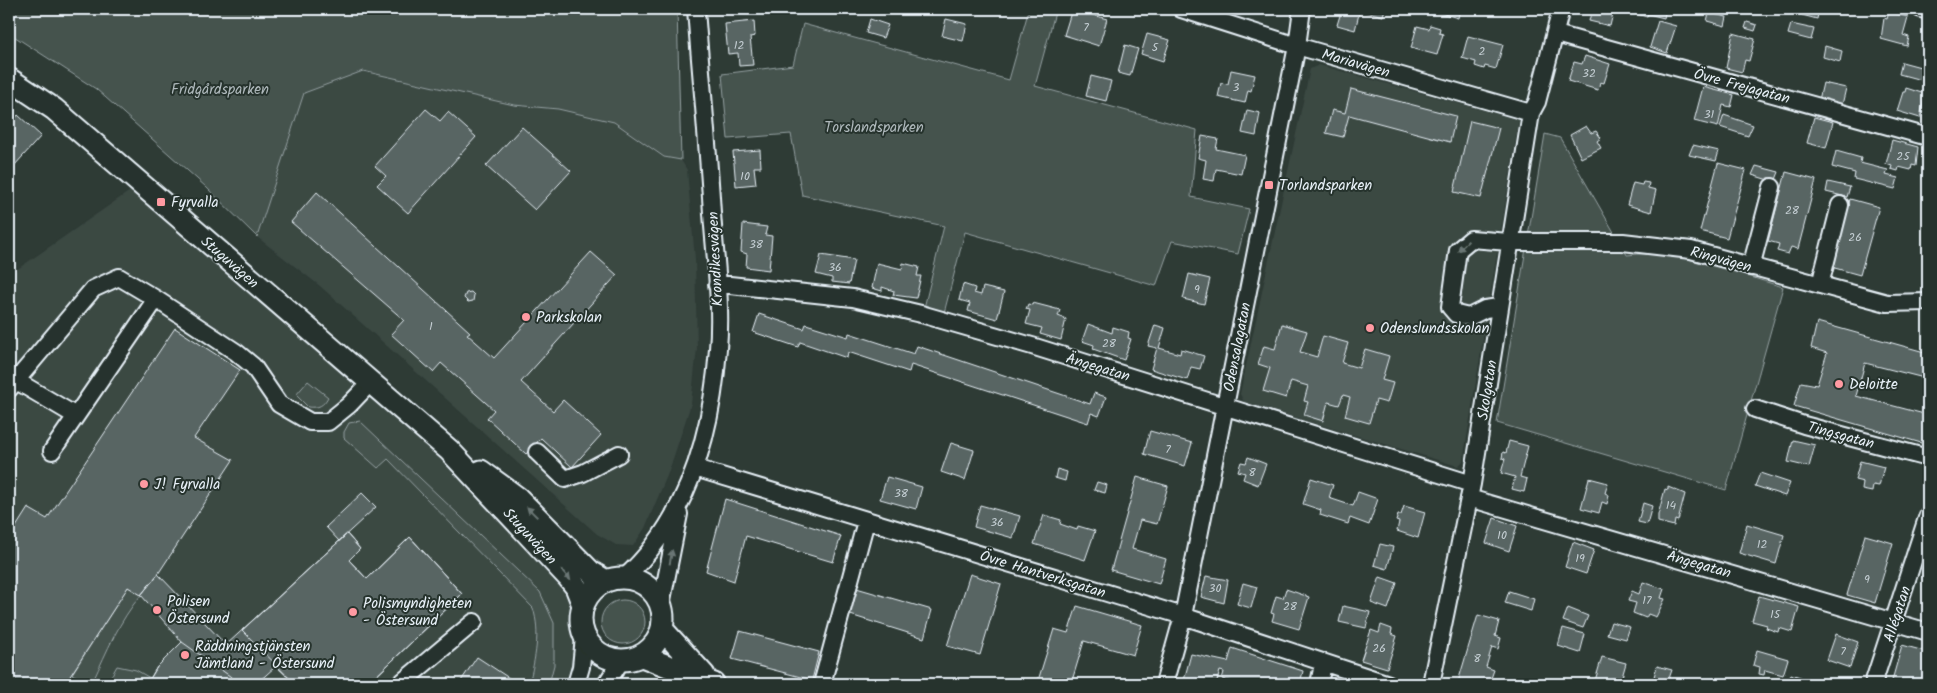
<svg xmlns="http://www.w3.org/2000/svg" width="1937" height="693" font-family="Kalam,sans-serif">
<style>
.built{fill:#3b4843}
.green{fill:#45524e;stroke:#96a2a3}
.building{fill:#596563;stroke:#e8f1f8}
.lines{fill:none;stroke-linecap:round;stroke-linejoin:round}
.minor-casing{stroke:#e8f1f8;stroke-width:20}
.major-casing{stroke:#e8f1f8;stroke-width:25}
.minor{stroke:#26332d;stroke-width:16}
.major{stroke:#26332d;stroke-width:21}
.oneway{fill:#6a7674}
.poi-dot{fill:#ff9aa2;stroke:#26332d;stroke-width:2}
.labels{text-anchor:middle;stroke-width:4;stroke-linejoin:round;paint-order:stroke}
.number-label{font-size:12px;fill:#c4ced3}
.street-label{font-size:15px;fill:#e8f1f8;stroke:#26332d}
.park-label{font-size:15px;fill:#afb9bc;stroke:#26332d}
.poi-label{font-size:15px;fill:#e8f1f8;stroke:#26332d;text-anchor:start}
</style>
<rect width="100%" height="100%" fill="#2e3b35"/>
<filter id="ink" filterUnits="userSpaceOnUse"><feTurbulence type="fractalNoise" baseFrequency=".02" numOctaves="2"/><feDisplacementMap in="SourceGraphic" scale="10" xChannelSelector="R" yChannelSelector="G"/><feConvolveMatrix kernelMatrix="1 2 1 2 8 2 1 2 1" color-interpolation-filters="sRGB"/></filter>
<g filter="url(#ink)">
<path class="built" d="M1319 65 1519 120 1463 461 1458 466 1244 402 1240 394 1310 69Z
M363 71 514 105 558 109 614 122 664 157 681 160 687 170 695 259 697 348 691 404 669 471 645 528 633 546 616 545 597 534 320 286 257 237 304 93Z
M140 184 449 450 576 588 584 637 576 684H9V275Z"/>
<path class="green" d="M9 9H677L681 160 664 157 614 122 558 109 514 105 363 71 304 93 257 237 206 187 96 89 9 33Z
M1029 9H1056L1035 86 1197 130 1191 197 1249 209 1238 254 1172 241 1156 286 965 232 944 313 924 308 944 226 802 195 791 134 728 139 722 74 793 65 803 24 1009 80Z
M1545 134 1560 138 1627 255C1678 248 1734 273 1783 287L1726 490 1497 423Z
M308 381 328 397C323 406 319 408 308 407L296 395Z
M360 421 540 592 554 623V665L549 684H529C535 659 541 633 533 608L388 459 378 468 344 438V432L349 423Z
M128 587 141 595C119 621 107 651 93 681L87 683 72 674Z
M601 622a22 22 0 1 1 44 0a22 22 0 1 1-44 0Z
M117 666 136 670 150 678 147 684H113L109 680Z"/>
<path class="building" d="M1072 9 1107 19 1099 46 1064 35Z
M1342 9H1385L1383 16 1360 10 1355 30 1337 25Z
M1442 9H1460L1458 18 1441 13Z
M1592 9H1614L1610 26 1589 21Z
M1627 9H1649L1647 17 1627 11Z
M1649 9H1666L1664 18 1648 14Z
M1729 9V12L1724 13 1710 10Z
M1803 9H1819L1817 19 1802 15Z
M1889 12 1908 17 1903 35 1909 37 1907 46 1881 39 1884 18 1887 19Z
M1709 13 1727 17 1725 26 1707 21Z
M870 19 888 25 883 38 866 33Z
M946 19 967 24 963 41 942 36Z
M754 21 755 36 750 37 753 65 739 66 738 53 728 54 725 24Z
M1658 21 1676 26 1667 53 1650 47Z
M1747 22 1757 25 1755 31 1745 28Z
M1791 24 1814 29 1811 40 1788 34Z
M1430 25 1440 28 1439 33 1443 34 1437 55 1411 48 1417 26 1429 29Z
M1733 33 1755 39 1749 61 1745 60 1742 72 1726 68Z
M1147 34 1170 40 1163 61 1141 54Z
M1468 36 1503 45 1496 69 1485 66 1484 69 1475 66 1476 62 1462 58Z
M1125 45 1138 49 1130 76 1118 73Z
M1825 46 1842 51 1840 62 1823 57Z
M1585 56 1610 64 1604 83 1600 82 1598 90 1568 81 1574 62 1582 64Z
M1902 62 1928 69 1925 81 1899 74Z
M1231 70 1255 75 1251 91 1248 90 1245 103 1218 97 1221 83 1228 84Z
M1091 76 1111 81 1106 101 1086 96Z
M1823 83 1846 88 1842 105 1819 100Z
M1703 87 1734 95 1731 107 1723 105 1718 127 1694 121Z
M1906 88 1925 94 1920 118 1897 111 1903 92H1905Z
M1351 89 1456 116 1450 142 1349 115 1343 137 1326 133 1332 110 1345 113Z
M426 109 440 121 448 112 476 137 408 213 377 185 386 176 375 166Z
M1247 110 1260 113 1256 136 1242 133Z
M18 115 41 136 14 166 9 162V126Z
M1724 115 1753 125 1748 136 1720 127Z
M1814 117 1833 122 1826 148 1807 143Z
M1470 121 1499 128 1481 198 1454 192Z
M1586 126 1591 133 1596 131 1601 138 1597 141 1601 148 1581 158 1570 135Z
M522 127 571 171 535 210 486 166Z
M1202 136 1218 139 1216 149 1245 155 1241 174 1216 169 1214 181 1203 179 1206 160 1198 158Z
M1892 140 1918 147 1916 166 1912 165 1911 170 1899 167 1898 171 1891 169 1892 166 1886 164Z
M1693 145 1719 151 1716 161 1689 155Z
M760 150 761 167H754L756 184 736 186 733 152Z
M1836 151 1861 158 1860 163 1888 170 1886 175 1898 178 1895 189 1854 179 1855 173 1832 167Z
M1718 163 1746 170 1727 238 1700 231Z
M1756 166 1779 172 1775 182 1752 175Z
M1786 172 1816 180 1798 249 1791 247 1788 254 1777 251 1779 244 1768 241Z
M1643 182 1649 183 1648 188 1656 190 1651 212 1627 205 1633 183 1642 185Z
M1828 182 1850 187 1847 197 1826 192Z
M317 192 470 332 467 334 494 358 591 252 617 275 521 382 553 411 563 400 601 435 572 467 541 438 526 454 487 418 494 410 441 363 433 372 391 334 404 320 291 222Z
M1850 199 1879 207 1860 275 1831 267Z
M743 224 767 227 765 235 772 236 769 270 746 267 747 254 741 252Z
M821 255 854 260 849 284 832 282V278L816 274Z
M877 263 902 269 903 263 919 267 917 276H921L916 298 893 295 894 291 882 287V291L872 288Z
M1189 274 1210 279 1204 304 1183 299Z
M963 284 975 288 974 293 981 295 983 287 1004 292 997 319 968 311 970 303 959 300Z
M471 292 474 295 473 301 468 302 464 298 466 293Z
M1033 303 1060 310 1058 316 1066 319 1061 340 1040 334 1042 328 1026 324 1030 310 1026 309 1028 304 1032 305Z
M759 314 804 329 806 324 848 337 849 333 914 354 917 346 1090 404 1094 393 1106 397 1099 416 1091 413 1088 423 911 365 909 372 848 352 847 358 800 342 798 347 753 332Z
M1817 322 1928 353V379L1865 363 1856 396 1928 415V445L1794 406 1801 382 1817 385 1827 353 1811 348Z
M1088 324 1112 333 1113 327 1129 332 1128 338 1131 339 1124 360 1093 349 1094 345 1082 341Z
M1282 324 1307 331 1300 352 1317 357 1323 336 1348 343 1342 363 1359 368 1365 349 1389 356 1382 380 1393 383 1387 403 1376 400 1369 423 1345 416 1350 397 1343 395 1339 405 1328 402 1323 421 1304 415 1308 402 1304 401 1308 386 1291 381 1286 398 1263 391 1270 368 1258 364 1264 346 1275 349Z
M1155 325 1165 328 1159 348 1180 354 1181 349 1204 356 1200 369 1191 367 1187 380 1151 369 1157 348 1148 346Z
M175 328 240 370 194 438 233 460 158 574 141 595 128 587 65 684H9V538L28 508 47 519Z
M1150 431 1192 443 1185 466 1144 454Z
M1793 440 1815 445 1809 467 1788 462Z
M1509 441 1528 446 1520 477 1527 479 1524 492 1512 489 1515 477 1501 473 1505 459 1502 458 1503 452 1506 453Z
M951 443 974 450 965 480 941 472Z
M1248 457 1266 464 1258 485 1243 479 1245 473 1238 471 1241 462 1246 463Z
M1860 461 1884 467 1879 486 1873 485 1872 492 1862 490 1863 482 1855 480Z
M1057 469 1067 472 1065 481 1055 478Z
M1760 473 1790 483 1785 496 1755 486Z
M887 477 922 487 916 509 880 499Z
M1137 477 1168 486 1157 524 1140 520 1132 549 1166 559 1159 584 1111 570Z
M1311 478 1333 485 1329 498 1353 506 1358 492 1378 499 1369 525 1350 518 1348 524 1320 515 1321 510 1303 504Z
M1589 478 1608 483 1605 493 1609 495 1607 504 1602 502 1599 513 1581 508Z
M1097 482 1107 485 1105 493 1094 490Z
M1668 487 1685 494 1678 521 1675 520 1674 526 1658 522V515L1665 489 1668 490Z
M362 493 376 507 339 541 326 527Z
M725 499 841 536 833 562 746 536 734 581 706 571Z
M1643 503 1652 506 1647 524 1638 522Z
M980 505 1020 516 1013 538 974 527Z
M1404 506 1425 512 1418 538 1397 531 1399 522 1396 521 1398 515H1401Z
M1044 515 1061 520 1060 524 1077 530 1078 526 1095 531 1085 560 1034 544Z
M1494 518 1517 526 1509 551 1486 543Z
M1747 524 1784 535 1776 564 1739 553Z
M347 534 360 549 349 560 367 579 410 537 462 594 368 684H295L276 666 256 684H147L157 667 182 642 141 595 158 574 226 645Z
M347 534 360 549 349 560 367 579 410 537 462 594 368 684H295L242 630Z
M1865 535 1893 543 1875 603 1847 595Z
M1573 542 1594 550 1586 574 1565 567Z
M1380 544 1393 547 1387 569 1374 565Z
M970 574 1001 584 980 655 947 646Z
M1206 576 1228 580 1224 603 1201 597Z
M1380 577 1397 583 1388 609 1371 603Z
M1643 582 1664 589 1661 598 1665 599 1656 617 1648 614 1646 618 1633 613 1636 603 1628 601 1632 591 1639 594Z
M1243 583 1257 587 1251 608 1237 604Z
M853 587 932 610 924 638 844 613Z
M1286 589 1309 597 1299 629 1272 621 1274 614 1271 613 1276 596 1283 598Z
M1509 591 1534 599 1531 611 1505 603Z
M1759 596 1799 607 1792 632 1779 628 1778 632 1766 628 1767 625 1752 621Z
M1077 606 1142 625 1133 655 1084 641 1071 684H1037L1054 629 1068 633Z
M1343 606 1370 612 1366 628 1339 622Z
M1568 608 1588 616 1583 628 1563 621Z
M1478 615 1499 621 1495 636 1501 638 1498 649 1492 647 1486 667 1494 670 1490 681 1484 679 1483 684H1467L1458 682Z
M1611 622 1630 627 1626 639 1607 634Z
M1381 625 1392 629 1391 634 1397 636 1387 668 1361 660 1371 630 1379 633Z
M1563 628 1585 634 1580 653 1558 646Z
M740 631 819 652 812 680 732 659Z
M1836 634 1858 642 1850 668 1827 660Z
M182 642 241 684H147L157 667Z
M1902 645 1928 652V672L1925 684H1891Z
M1232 648 1303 671 1300 684H1241L1222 679 1224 672 1220 671 1216 684H1183L1191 654 1228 662Z
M1757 650 1788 659 1783 675 1765 670 1764 675 1759 674 1760 667 1753 665Z
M477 657 515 682 518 684H459Z
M1602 657 1626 663 1620 684H1594Z
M1657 666 1672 670 1667 684H1652Z
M1791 674 1819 683 1818 684H1787Z"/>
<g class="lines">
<defs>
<path id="minor" d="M1181 9 1297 46 1531 113
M1921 9 1928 11
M1556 34 1928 137
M1751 267 1772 187
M717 285H730L853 298 921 314 1032 346 1472 484
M1820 285 1840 205
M1499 307 1485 309 1469 317 1456 314 1450 307 1458 250 1471 239 1509 242H1623L1691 250 1887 303 1928 302
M15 380 76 416
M9 389 93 289 119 277 156 299
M1755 409 1804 425 1928 458
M52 451 156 299 236 352 253 366 279 404 310 422H328L349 405 370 383
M537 452 565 479 583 473 619 454
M695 468 1183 616 1389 684
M1469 498 1928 632
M624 578C688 520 712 432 718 349 722 304 715 257 712 213 708 145 701 77 696 9
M661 605 679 514
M400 684 474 622
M576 684 581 667 584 637
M606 684 621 661
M822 684 866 521
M1164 684 1183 616 1297 46 1302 9
M1319 684 1323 664
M1431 684 1472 484 1531 113 1537 102 1561 9
M1873 684 1928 515"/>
<path id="major" d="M9 79 54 109 449 450 568 577 576 587 583 605
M481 471 518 498 591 572 606 581
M581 619a41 41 0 1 1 82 0a41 41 0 1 1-82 0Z
M662 629 704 675
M642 656 714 684"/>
</defs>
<use href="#minor" class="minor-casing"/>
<use href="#major" class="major-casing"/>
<use href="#minor" class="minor"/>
<use href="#major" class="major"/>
</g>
<defs><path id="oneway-solid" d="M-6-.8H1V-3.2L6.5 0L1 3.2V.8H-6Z" transform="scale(1.25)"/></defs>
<g class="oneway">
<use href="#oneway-solid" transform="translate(1463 246) rotate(136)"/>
<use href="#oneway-solid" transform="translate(532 512) rotate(-135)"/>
<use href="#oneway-solid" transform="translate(671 557) rotate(-79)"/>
<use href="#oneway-solid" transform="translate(566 575) rotate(49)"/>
</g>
</g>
<g class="poi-dot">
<rect x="1264" y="180" width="10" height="10" rx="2.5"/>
<rect x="156" y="197" width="10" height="10" rx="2.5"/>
<circle cx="526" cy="317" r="5"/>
<circle cx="1370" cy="328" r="5"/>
<circle cx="1839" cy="384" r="5"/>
<circle cx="144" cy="484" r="5"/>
<circle cx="157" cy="610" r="5"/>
<circle cx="353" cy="612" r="5"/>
<circle cx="185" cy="655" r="5"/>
</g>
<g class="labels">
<g class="number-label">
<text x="1086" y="31">7</text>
<text x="739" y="49">12</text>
<text x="1155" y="51">5</text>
<text x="1482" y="55">2</text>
<text x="1589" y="77">32</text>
<text x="1236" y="91">3</text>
<text x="1709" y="118">31</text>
<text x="1903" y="160">25</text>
<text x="745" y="180">10</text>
<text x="1792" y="214">28</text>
<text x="1855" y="241">26</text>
<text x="756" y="248">38</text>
<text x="835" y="271">36</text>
<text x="1197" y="293">9</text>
<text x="431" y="330">1</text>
<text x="1109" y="347">28</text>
<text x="1168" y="453">7</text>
<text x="1252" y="476">8</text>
<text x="901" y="497">38</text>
<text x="1671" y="509">14</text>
<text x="997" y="526">36</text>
<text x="1502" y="539">10</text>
<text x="1762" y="548">12</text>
<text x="1580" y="562">19</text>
<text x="1867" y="583">9</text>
<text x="1215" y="592">30</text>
<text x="1647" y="604">17</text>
<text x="1290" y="610">28</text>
<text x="1775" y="618">15</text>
<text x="1379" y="652">26</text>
<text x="1843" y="655">7</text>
<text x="1477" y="662">8</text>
</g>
<g class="street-label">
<text transform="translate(1356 63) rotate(16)" y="5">Mariavägen</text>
<text transform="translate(1742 86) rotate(15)" y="5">Övre Frejagatan</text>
<text transform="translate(715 259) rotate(-93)" y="5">Krondikesvägen</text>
<text transform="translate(1721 259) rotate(15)" y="5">Ringvägen</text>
<text transform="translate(230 262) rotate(41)" y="5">Stuguvägen</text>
<text transform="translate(1237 347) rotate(-79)" y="5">Odensalagatan</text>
<text transform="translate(1098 367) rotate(17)" y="5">Ängegatan</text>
<text transform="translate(1487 390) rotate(-81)" y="5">Skolgatan</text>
<text transform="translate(1841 435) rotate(15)" y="5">Tingsgatan</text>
<text transform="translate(530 536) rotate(47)" y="5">Stuguvägen</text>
<text transform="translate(1699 564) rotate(16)" y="5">Ängegatan</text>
<text transform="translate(1043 574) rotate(17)" y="5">Övre Hantverksgatan</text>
<text transform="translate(1897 614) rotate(-72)" y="5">Allégatan</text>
</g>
<g class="park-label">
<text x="220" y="94">Fridgårdsparken</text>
<text x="874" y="132">Torslandsparken</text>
</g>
<g class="poi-label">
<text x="1279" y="190">Torlandsparken</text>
<text x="171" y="207">Fyrvalla</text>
<text x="536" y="322">Parkskolan</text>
<text x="1380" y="333">Odenslundsskolan</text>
<text x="1849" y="389">Deloitte</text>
<text x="154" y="489">J! Fyrvalla</text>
<text x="167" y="606">Polisen<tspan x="167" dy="17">Östersund</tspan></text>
<text x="363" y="608">Polismyndigheten<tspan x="363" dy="17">- Östersund</tspan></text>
<text x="195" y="651">Räddningstjänsten<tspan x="195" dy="17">Jämtland - Östersund</tspan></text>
</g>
</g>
<rect width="1937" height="693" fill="none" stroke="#26332d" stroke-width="30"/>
<rect x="15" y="15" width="1907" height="663" fill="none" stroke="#e8f1f8" stroke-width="2" filter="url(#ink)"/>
</svg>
